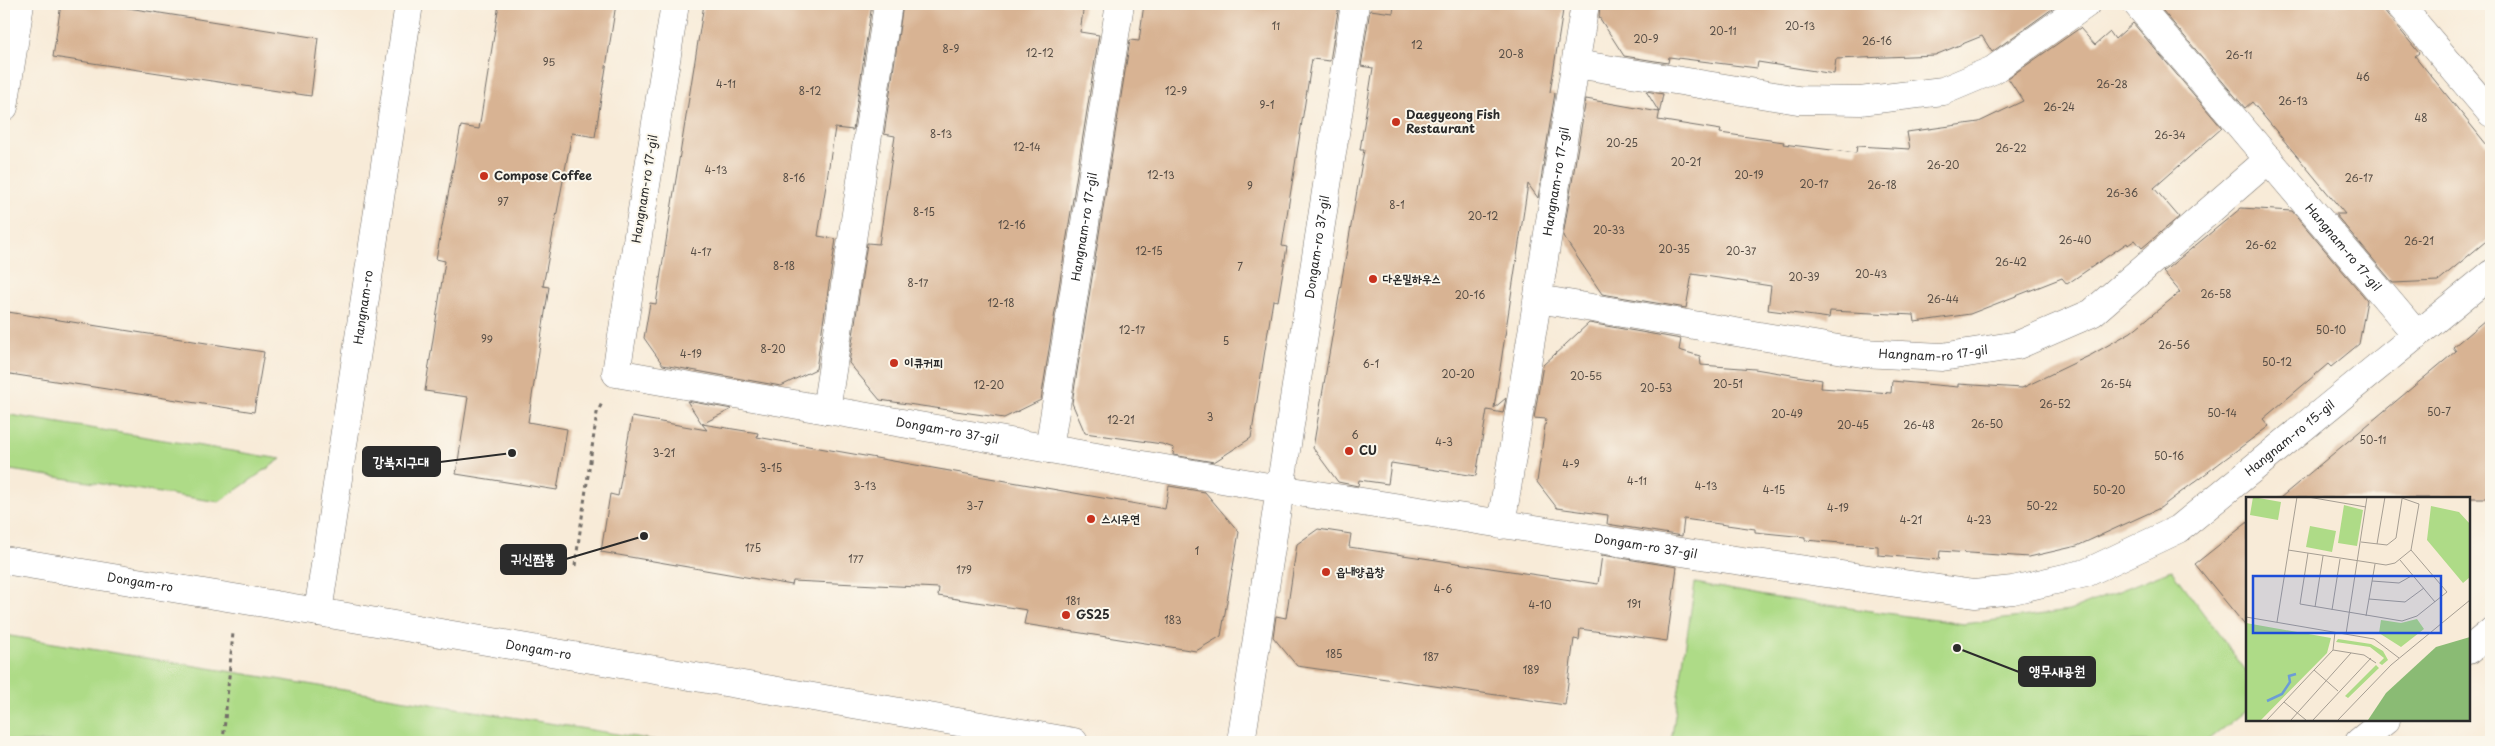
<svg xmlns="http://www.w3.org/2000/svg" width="2495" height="746" font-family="'Playpen Sans','Poor Story',sans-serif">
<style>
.green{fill:#aedb87;stroke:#6c8359}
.building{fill:#d8b393}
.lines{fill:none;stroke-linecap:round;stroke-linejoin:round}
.minor-casing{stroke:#736e68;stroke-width:29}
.major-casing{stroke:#736e68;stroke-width:29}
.path{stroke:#736e68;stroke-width:3;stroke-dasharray:4 4;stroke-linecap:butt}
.minor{stroke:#fff;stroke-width:28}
.major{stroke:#fff;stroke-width:28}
.poi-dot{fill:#c8321e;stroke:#fbf7ec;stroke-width:2}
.labels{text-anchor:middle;stroke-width:4;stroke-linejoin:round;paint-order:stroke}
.number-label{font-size:10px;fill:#564d45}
.poi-label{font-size:12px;font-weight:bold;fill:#2b2b2b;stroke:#fbf7ec;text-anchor:start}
.street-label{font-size:12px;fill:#2b2b2b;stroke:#fbf7ec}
.inset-river{fill:none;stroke:#6c9cd6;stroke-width:2.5}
.inset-road{fill:none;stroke:#a69e93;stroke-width:1}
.view{fill:#1d4ed8;fill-opacity:0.15;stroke:#1d4ed8;stroke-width:2.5}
.inset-edge{fill:none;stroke:#2b2b2b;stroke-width:2.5}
.leader{fill:none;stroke:#2b2b2b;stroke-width:2}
.callout-dot{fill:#2b2b2b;stroke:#fbf7ec;stroke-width:2}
.callout{fill:#2b2b2b;stroke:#2b2b2b;stroke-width:2}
.callout-label{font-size:14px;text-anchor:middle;font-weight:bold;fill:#fff}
</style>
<rect width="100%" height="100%" fill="#fbf7ec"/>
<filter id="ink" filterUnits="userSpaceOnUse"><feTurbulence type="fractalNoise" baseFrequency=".02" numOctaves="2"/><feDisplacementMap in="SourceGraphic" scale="10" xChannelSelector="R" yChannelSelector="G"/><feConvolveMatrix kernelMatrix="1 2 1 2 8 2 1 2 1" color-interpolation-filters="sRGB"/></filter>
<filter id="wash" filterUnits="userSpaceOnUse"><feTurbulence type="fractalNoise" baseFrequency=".0096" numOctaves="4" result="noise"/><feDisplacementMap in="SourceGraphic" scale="20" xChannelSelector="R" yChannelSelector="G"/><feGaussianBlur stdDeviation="1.12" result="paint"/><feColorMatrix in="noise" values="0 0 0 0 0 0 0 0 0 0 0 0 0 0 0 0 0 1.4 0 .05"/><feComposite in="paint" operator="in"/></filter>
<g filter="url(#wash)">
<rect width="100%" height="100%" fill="#f8ebd8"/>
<path class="green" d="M4 414 281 459 219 502 4 469Z
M2171 570 2247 672V710L2206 742H1671L1695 583 1771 597 1964 624 2069 611Z
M4 635 666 742H4Z"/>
<g id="blocks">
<path class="building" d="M61 4H103L318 38 311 96 53 57Z
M499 4H616L595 137 572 133 543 286 549 287 528 422 567 429 557 490 456 474 468 397 425 391 445 261 436 259 461 126 479 129Z
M704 4H872L853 130 835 128 818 236 836 239 816 369 781 386 663 365 644 338 650 303 656 304Z
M903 4H1084L1080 32 1099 35 1041 400 1004 418 880 400 849 363 867 243 879 244 895 136 884 134Z
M1144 4 1339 5 1330 61 1312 59 1282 246 1287 247 1278 301 1273 300 1251 438 1214 462 1173 455 1174 448 1162 444 1085 433 1072 403 1130 40 1139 41Z
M1394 4H1564L1550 92 1555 93 1538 198 1528 184 1494 408 1506 398 1503 413 1487 410 1476 476 1391 463 1388 484 1359 480 1358 486 1338 482 1313 448 1364 150H1360L1373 68 1361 66 1370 10 1393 13Z
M1600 4H2059L1992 52 1982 36 1935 55 1836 59 1834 74 1758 62 1757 68 1669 57 1668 63 1624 56 1599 17Z
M2157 4H2379L2419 53 2415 56 2491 150V237L2438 281 2393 283 2335 214H2345L2252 102 2245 108Z
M2133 23 2222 128 2154 188 2179 217 2142 248 2135 240 2128 245 2127 243 2067 284 2062 278 1970 314 1915 322 1914 315 1830 311 1829 318 1768 310 1771 286 1692 274 1686 308 1602 294 1563 236 1586 99 1659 112 1646 91 1663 94 1658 120 1721 130 1720 133 1784 142 1783 144 1856 153 1857 146 1910 149 1907 132 1979 122 2023 101 2008 78 2080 28 2095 45 2110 32 2115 39Z
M2241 208 2292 211 2367 300 2359 344 2331 367 2328 364 2263 419 2269 426 2160 508 2077 546 2029 557 1940 551 1939 560 1878 555V546L1805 540V537L1755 532V529L1684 519 1682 536 1607 524 1608 515 1557 508 1537 482 1546 419 1534 418 1543 365 1589 323 1681 339 1679 350 1700 356 1701 365 1755 369 1822 380 1821 388 1891 393 1892 381 1958 387V384L2022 388 2091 355 2131 332 2180 292 2163 272Z
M8 312 264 352 254 412 4 373V336Z
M2491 315V498H2280L2456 351 2453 347Z
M687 401 732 409 702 424Z
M632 417 707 430 702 424 758 433 757 437 1165 509 1169 486 1205 492 1239 532 1221 636 1196 651 1024 624 1027 610 938 596 939 588 793 581 792 585 601 552 610 494 618 496Z
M2248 522V629L2195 564Z
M1318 529 1351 534 1349 547 1598 584 1602 555 1677 567 1667 641 1580 629 1579 640 1574 639 1565 705 1297 666 1273 637 1276 616 1286 618 1297 544Z"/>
</g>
</g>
<g filter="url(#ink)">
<use href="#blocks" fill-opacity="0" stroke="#736e68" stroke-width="1"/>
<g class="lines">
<defs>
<g id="minor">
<path id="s1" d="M675 4 616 373 1279 489 1707 556 1974 594 2013 590 2086 573 2179 529 2491 274"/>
<path id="s2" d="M2137 4 2417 335"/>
<path d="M2399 4 2491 113"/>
<path d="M1576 64 1798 100 1860 101 1943 91 1993 70 2086 4"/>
<path d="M4 107 20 4"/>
<path id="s3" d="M1538 299 1862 353 1942 357 2018 345 2092 313 2269 159"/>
<path d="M826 410 888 4"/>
<path id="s4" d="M1049 449 1120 4"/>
<path id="s5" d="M1501 525 1585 4"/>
<path id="s6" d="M318 612 409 4"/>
<path id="s7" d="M1241 742 1355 4"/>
</g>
<g id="major">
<path id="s8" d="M4 560 318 612 1074 742"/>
<path d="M2469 650 2491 632"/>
<path d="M2359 742 2386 720"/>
</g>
</defs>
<use href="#minor" class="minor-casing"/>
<use href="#major" class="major-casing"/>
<path class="path" d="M575 566 597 413 602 403
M223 742 233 633"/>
<use href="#minor" class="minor"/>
<use href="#major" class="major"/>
</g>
</g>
<g class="poi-dot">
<circle cx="1396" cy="122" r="5"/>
<circle cx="484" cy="176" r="5"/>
<circle cx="1373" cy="279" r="5"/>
<circle cx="894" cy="363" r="5"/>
<circle cx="1349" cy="451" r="5"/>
<circle cx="1091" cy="519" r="5"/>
<circle cx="1326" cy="572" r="5"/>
<circle cx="1066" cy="615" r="5"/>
</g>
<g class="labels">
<g class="number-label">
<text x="1276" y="30">11</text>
<text x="1800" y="30">20-13</text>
<text x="1723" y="35">20-11</text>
<text x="1646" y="43">20-9</text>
<text x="1877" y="45">26-16</text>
<text x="1417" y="49">12</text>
<text x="951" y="53">8-9</text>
<text x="1040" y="57">12-12</text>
<text x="1511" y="58">20-8</text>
<text x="2239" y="59">26-11</text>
<text x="549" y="66">95</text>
<text x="2363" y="81">46</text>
<text x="726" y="88">4-11</text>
<text x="2112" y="88">26-28</text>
<text x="810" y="95">8-12</text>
<text x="1176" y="95">12-9</text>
<text x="2293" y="105">26-13</text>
<text x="1267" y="109">9-1</text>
<text x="2059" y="111">26-24</text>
<text x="2421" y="122">48</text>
<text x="941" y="138">8-13</text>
<text x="2170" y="139">26-34</text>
<text x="1622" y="147">20-25</text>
<text x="1027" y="151">12-14</text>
<text x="2011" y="152">26-22</text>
<text x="1686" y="166">20-21</text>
<text x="1943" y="169">26-20</text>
<text x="716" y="174">4-13</text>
<text x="1161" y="179">12-13</text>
<text x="1749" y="179">20-19</text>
<text x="794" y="182">8-16</text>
<text x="2359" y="182">26-17</text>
<text x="1814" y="188">20-17</text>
<text x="1882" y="189">26-18</text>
<text x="1250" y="190">9</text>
<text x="2122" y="197">26-36</text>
<text x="503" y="206">97</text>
<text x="1397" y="209">8-1</text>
<text x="924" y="216">8-15</text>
<text x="1483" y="220">20-12</text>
<text x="1012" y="229">12-16</text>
<text x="1609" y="234">20-33</text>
<text x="2075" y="244">26-40</text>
<text x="2419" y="245">26-21</text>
<text x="2261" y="249">26-62</text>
<text x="1674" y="253">20-35</text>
<text x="1149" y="255">12-15</text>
<text x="1741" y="255">20-37</text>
<text x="701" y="256">4-17</text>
<text x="2011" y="266">26-42</text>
<text x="784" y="270">8-18</text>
<text x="1240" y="271">7</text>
<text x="1871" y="278">20-43</text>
<text x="1804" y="281">20-39</text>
<text x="918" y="287">8-17</text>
<text x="2216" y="298">26-58</text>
<text x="1470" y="299">20-16</text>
<text x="1943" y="303">26-44</text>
<text x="1001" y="307">12-18</text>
<text x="1132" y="334">12-17</text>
<text x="2331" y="334">50-10</text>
<text x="487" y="343">99</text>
<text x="1226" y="345">5</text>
<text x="2174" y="349">26-56</text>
<text x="773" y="353">8-20</text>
<text x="691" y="358">4-19</text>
<text x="2277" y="366">50-12</text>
<text x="1371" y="368">6-1</text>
<text x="1458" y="378">20-20</text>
<text x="1586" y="380">20-55</text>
<text x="1728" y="388">20-51</text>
<text x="2116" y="388">26-54</text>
<text x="989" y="389">12-20</text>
<text x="1656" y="392">20-53</text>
<text x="2055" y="408">26-52</text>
<text x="2439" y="416">50-7</text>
<text x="2222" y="417">50-14</text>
<text x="1787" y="418">20-49</text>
<text x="1210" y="421">3</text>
<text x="1121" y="424">12-21</text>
<text x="1987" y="428">26-50</text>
<text x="1853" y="429">20-45</text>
<text x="1919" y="429">26-48</text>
<text x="1355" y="439">6</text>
<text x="2373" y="444">50-11</text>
<text x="1444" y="446">4-3</text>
<text x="664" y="457">3-21</text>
<text x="2169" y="460">50-16</text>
<text x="1571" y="468">4-9</text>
<text x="771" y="472">3-15</text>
<text x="1637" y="485">4-11</text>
<text x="865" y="490">3-13</text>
<text x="1706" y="490">4-13</text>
<text x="1774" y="494">4-15</text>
<text x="2109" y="494">50-20</text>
<text x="975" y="510">3-7</text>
<text x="2042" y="510">50-22</text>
<text x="1838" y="512">4-19</text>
<text x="1911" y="524">4-21</text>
<text x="1979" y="524">4-23</text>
<text x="753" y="552">175</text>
<text x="1197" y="555">1</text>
<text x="856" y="563">177</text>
<text x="964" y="574">179</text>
<text x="1443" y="593">4-6</text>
<text x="1073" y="605">181</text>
<text x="1634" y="608">191</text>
<text x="1540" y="609">4-10</text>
<text x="1173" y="624">183</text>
<text x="1334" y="658">185</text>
<text x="1431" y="661">187</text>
<text x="1531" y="674">189</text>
</g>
<g class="poi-label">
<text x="1406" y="119">Daegyeong Fish<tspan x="1406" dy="14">Restaurant</tspan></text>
<text x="494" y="180">Compose Coffee</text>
<text x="1383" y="283">다온밀하우스</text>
<text x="904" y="367">이큐커피</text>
<text x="1359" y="455">CU</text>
<text x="1101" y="523">스시우연</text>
<text x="1336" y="576">읍내양곱창</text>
<text x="1076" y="619">GS25</text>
</g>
<g class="street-label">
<text dy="4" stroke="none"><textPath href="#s5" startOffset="348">Hangnam-ro 17-gil</textPath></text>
<text transform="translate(645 189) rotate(-81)" y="4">Hangnam-ro 17-gil</text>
<text dy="4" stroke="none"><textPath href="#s4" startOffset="225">Hangnam-ro 17-gil</textPath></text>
<text dy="4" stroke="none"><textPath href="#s7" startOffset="501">Dongam-ro 37-gil</textPath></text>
<text dy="4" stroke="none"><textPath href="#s2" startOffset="319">Hangnam-ro 17-gil</textPath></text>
<text dy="4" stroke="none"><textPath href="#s6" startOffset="308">Hangnam-ro</textPath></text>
<text dy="4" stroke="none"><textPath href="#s3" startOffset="400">Hangnam-ro 17-gil</textPath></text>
<text dy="4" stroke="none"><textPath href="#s1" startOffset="710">Dongam-ro 37-gil</textPath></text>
<text dy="4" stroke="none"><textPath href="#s1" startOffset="2110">Hangnam-ro 15-gil</textPath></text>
<text dy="4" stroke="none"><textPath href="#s1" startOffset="1418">Dongam-ro 37-gil</textPath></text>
<text dy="4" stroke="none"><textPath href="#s8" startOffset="138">Dongam-ro</textPath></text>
<text dy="4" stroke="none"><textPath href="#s8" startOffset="542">Dongam-ro</textPath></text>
</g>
</g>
<g transform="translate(2246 497)">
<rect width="224" height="224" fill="#f8ebd8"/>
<path d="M7 0 35 5 32 23 4 18ZM98 8 117 13 111 49 92 46ZM185 9 213 15 224 27V80L217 86 181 43ZM64 29 90 34 86 55 60 50ZM171 122 178 132 155 150 133 136 135 123 155 126ZM0 126 85 141 81 156 15 223H0ZM92 142 125 147 137 154 142 163 136 168 133 166 138 161 124 150 90 145ZM130 168 133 171 102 201 99 199Z" fill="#aedb87"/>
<path d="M224 140V223H122L140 196 190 150Z" fill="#8abb74"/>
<path class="inset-river" d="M21 204 36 197 44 185 43 179 50 177"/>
<path class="inset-road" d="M62 0 120 10M115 45 141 48 150 41 156 2M131 47 139 0M42 53 140 68 149 66 165 53M62 56 54 107 156 124 171 119 201 95 165 53 173 7 153 0M154 63 189 105M126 84 153 86 167 78M123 102 159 105 178 91M69 110 77 59M86 113 94 62M120 119 129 67M0 120 128 142 153 161M31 125 51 0M100 137 121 0M87 153 118 158 130 166M68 173 92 194M38 205 60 223M21 223 87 153 89 135M45 223 105 156M67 223 125 161M92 223 145 168 224 103"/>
<path class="view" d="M7 79H195V136H7Z"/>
<rect width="224" height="224" class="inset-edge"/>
</g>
<path class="leader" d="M512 453L440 462M644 536L566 559M1957 648L2019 672"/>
<g class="callout-dot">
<circle cx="512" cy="453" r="5"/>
<circle cx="644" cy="536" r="5"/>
<circle cx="1957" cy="648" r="5"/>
</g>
<g class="callout">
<rect x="363" y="447" width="77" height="29" rx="5"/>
<rect x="501" y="545" width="65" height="29" rx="5"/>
<rect x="2019" y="657" width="76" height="29" rx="5"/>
</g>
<g class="callout-label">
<text x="401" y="467">강북지구대</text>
<text x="533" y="564">귀신짬뽕</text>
<text x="2057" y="676">앵무새공원</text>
</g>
<rect width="2495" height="746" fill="none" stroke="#fbf7ec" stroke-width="20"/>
</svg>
